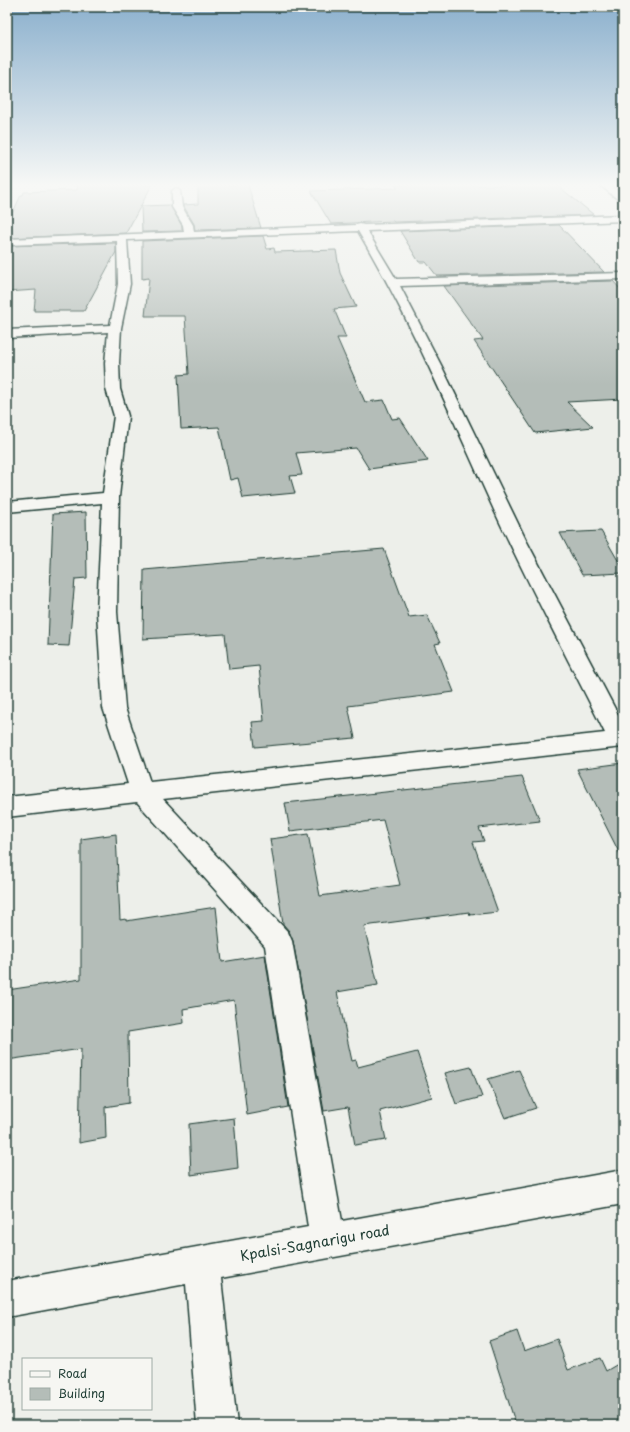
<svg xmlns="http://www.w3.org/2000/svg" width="630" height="1432" font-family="'Playpen Sans',sans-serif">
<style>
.building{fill:#b4bdb8;stroke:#1f3d34}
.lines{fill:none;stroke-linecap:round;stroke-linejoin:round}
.minor-casing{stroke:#1f3d34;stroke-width:3}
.minor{fill:#f6f6f2;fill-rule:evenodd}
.labels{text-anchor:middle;stroke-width:3;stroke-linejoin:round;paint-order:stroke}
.near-street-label{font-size:14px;fill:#1f3d34;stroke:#f6f6f2}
</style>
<rect width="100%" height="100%" fill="#edefea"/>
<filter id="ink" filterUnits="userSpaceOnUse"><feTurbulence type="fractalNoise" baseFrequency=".025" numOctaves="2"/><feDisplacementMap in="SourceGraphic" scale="8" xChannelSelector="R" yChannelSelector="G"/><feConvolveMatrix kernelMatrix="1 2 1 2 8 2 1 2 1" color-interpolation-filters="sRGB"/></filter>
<g filter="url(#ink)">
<path class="building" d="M78 185H152L126 233 7 238V225L21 195H23L24 192 77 190Z
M198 185H248L261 228 195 230 194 224 183 205 198 204Z
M395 185H557L594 215 394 222 393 221 331 224 311 191 398 188Z
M170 205 182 226V231L142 232 141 206Z
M559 225 604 272 437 276 426 262H419L400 231Z
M263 236 267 249 274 248 275 252 336 250 340 273 356 307 334 309 346 338H337L365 402 384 400 392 419 400 418 428 461 369 469 356 448 296 453 302 475 290 476 295 493 243 498 238 478 230 480 219 427 181 429 178 375 189 374 185 316H145L149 278 142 279V241Z
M116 243V252L84 311H34L36 290 7 292V246Z
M613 281 623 292V399L567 402 593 427 535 433 474 341 483 340 444 286Z
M86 512 87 578 75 579 69 646 48 645 53 514Z
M601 531 623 569V573L582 575 560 533Z
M384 549 409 617 427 615 440 643 435 644 454 692 348 706 355 738 255 747 252 722 264 721 259 666 229 669 225 634 143 639 144 570Z
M623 763V860L577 769Z
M522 777 540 821 479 828 484 841 473 842 498 912 470 915 469 912 364 926 378 985 337 992 352 1061 356 1060 358 1067 417 1052 432 1097 380 1111 386 1140 355 1145 348 1107 324 1111 293 941 289 931 283 924 270 839 308 834 320 896 400 885 383 820 290 831 285 803Z
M116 834 120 920 126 919V921L216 907 222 962 265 955 288 1107 247 1115 234 1000 183 1009 184 1023 128 1032 129 1103 105 1107 106 1138 79 1143 81 1049 7 1060V990L81 979V839Z
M471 1067 482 1097 456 1104 445 1073Z
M519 1070 536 1108 505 1118 488 1079Z
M234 1118 238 1168 191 1175 189 1124Z
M517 1331 524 1351 557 1339 568 1370 600 1358 606 1371 623 1361V1425H516L489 1341Z"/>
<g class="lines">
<defs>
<path id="minor" d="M600 185H609L623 195V202L620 201Z
M176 188 180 191 182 207 193 225 194 232 356 225 360 224 364 225 623 215V221L367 231 396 279 623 273V279L400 286 442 367 526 540 623 724V747L163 799 288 932 292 941 342 1221 623 1170V1204L221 1278 237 1425H197L186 1284 7 1317V1281L308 1227 265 946 137 802 7 817V797L128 784 103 708 97 612 102 503 7 512V502L103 493 114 416 106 389 105 363 108 332 7 338V330L110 325 118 284 117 241 7 245V239L184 232 183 225 172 207V191ZM358 231C411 320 451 416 494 510 529 586 568 659 605 733L150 782 125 708 117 612 119 497 128 416 120 389 119 363 121 328 130 284 127 240Z"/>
</defs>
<use href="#minor" class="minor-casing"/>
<use href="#minor" class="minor"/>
</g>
</g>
<linearGradient id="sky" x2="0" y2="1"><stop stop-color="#8bb0cd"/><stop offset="0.48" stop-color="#f7f8f6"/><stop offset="1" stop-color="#f7f8f6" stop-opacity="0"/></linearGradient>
<rect width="630" height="385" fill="url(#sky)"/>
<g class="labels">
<g class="near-street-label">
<text transform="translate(315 1243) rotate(-10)" y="5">Kpalsi-Sagnarigu road</text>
</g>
</g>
<rect width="630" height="1432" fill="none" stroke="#f6f6f2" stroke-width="24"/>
<rect x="12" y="12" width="606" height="1408" fill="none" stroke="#1f3d34" stroke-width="1.5" filter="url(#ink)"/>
<rect x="22" y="1358" width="130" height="52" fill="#f6f6f2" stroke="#a0aca6"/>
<rect x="30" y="1371" width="20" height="6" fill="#f6f6f2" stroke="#a0aca6"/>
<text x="58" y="1378" font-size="12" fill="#1f3d34">Road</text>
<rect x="30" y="1388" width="20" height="12" fill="#b4bdb8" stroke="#a0aca6"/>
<text x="58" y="1398" font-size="12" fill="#1f3d34">Building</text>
</svg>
